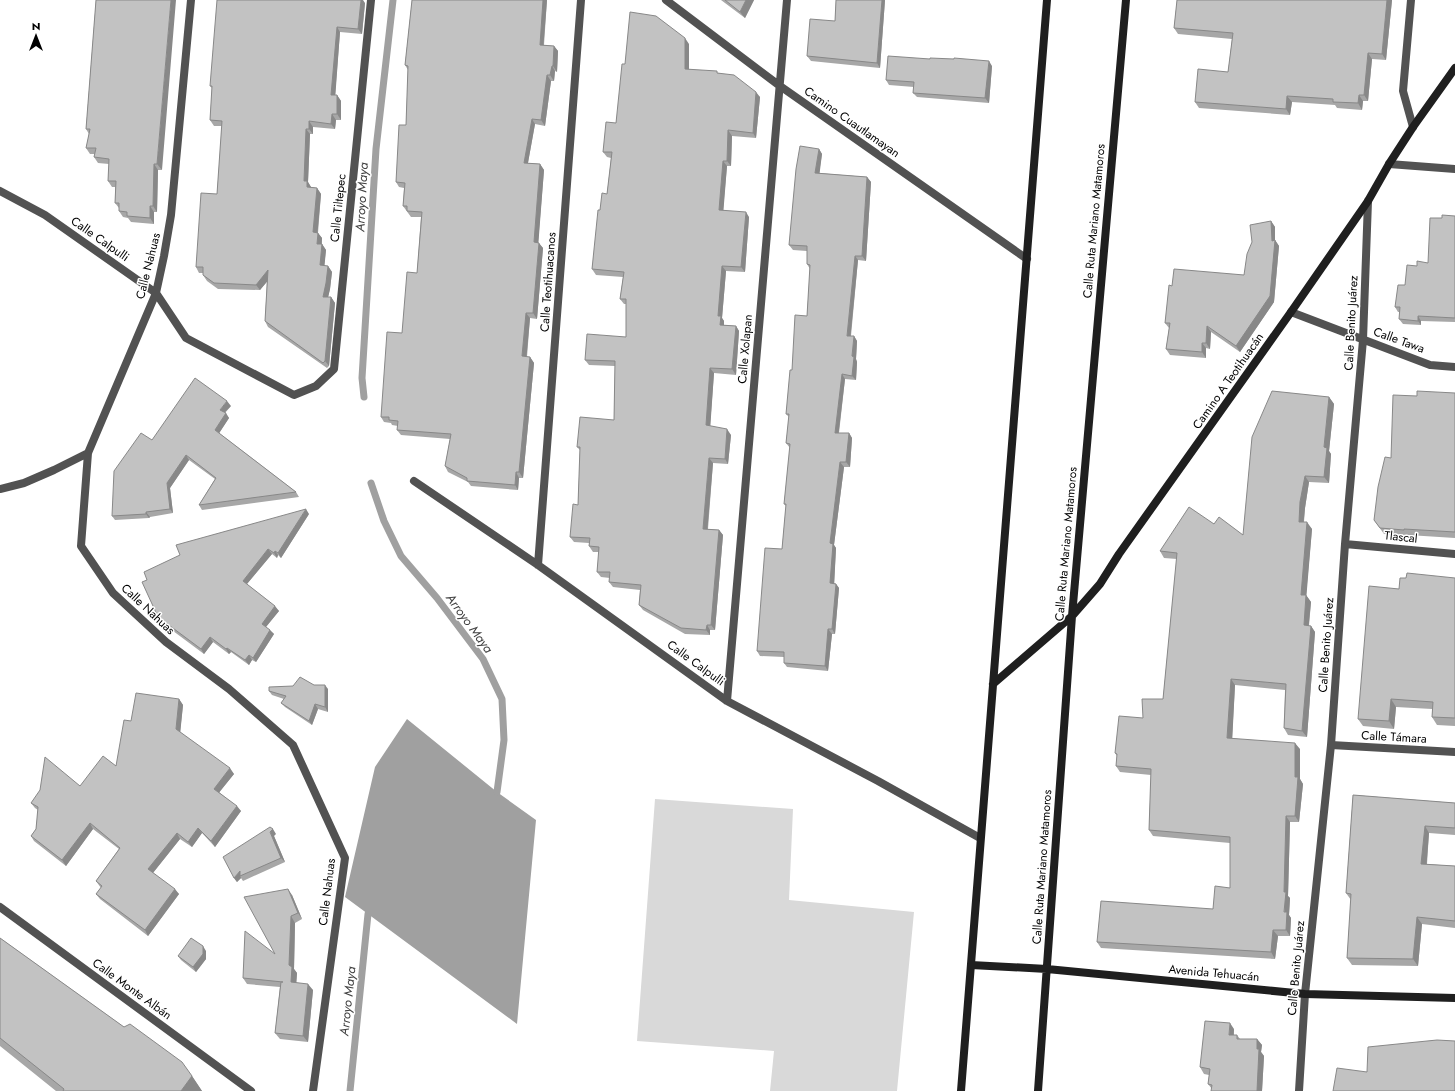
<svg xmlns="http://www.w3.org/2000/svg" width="1455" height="1091" font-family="Jost,sans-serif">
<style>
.pitch{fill:#d9d9d9}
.water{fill:#a0a0a0}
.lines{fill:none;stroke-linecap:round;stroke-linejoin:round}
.stream{stroke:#a0a0a0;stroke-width:7}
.street{stroke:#525252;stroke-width:8}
.secondary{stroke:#1f1f1f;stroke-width:8}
.wall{fill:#a7a7a7}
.shaded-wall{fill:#888}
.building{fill:#c2c2c2;stroke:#888}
.labels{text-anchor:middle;stroke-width:3;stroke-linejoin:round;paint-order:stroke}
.street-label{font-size:12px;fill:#000;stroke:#fff}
.water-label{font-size:13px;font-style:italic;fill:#414141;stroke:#fff}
</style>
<rect width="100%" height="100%" fill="#fff"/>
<path class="pitch" d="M655 799 793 809 789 900 914 912 897 1091H770L774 1051 637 1041Z"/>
<path class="water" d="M407 719 497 792 536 820 517 1024 345 897 375 767Z"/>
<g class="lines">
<path class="stream" d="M364 397 362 378 376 149 393 0
M371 483 384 521 401 556 437 598 483 659 502 699 504 740 497 792
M350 1091 368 914"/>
<path class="street" d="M191 0 171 215 164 256 156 293 88 453 81 546 113 593 166 642 229 689 293 745 345 858 313 1091
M666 0 780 86 1027 259
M1411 0 1403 91 1413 127
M1389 164 1455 169
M0 191 45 215 156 293 186 338 294 395 316 386 334 369 371 0
M1291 312 1430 365 1455 367
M414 481 538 565 727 701 878 781 980 838
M0 489 24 483 54 470 88 453
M1345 544 1455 554
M538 565 581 0
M727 701 787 0
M1331 745 1455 752
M0 907 251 1091
M1299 1091 1305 994 1331 745 1345 544 1363 340 1368 201"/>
<path class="secondary" d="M993 684 1072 616 1100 584 1119 554 1291 312 1368 201 1389 164 1413 127 1455 68
M971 965 1047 969 1305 994 1455 998
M961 1091 1047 0
M1038 1091 1072 616 1126 0"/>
</g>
<path class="wall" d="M96 0 162 170H158L157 212H154V224L131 222 128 218 123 217 119 211V208L115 203V187H112L108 181 109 164 98 163 94 157 95 154H90L86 148 89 134 86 129Z
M412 0H547L544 45 554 46 558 51 557 72 555 71 554 81H551L545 126 535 124 528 163 540 164 544 170 538 243 543 248 537 319 530 318 527 357H530L534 363 523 478H519L518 490 471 486 468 482 448 472 445 466 450 439 401 435 397 430 398 426 392 425 391 423 384 422 381 417 417 273 421 217H411L403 206 404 188 399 187 396 182 406 125 408 70 405 65Z
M721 0H754L745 18Z
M836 0H885L880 68 811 61 807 56 835 21Z
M1177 0H1392L1386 60 1372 59 1368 101H1363L1362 110 1337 108 1335 105 1292 102 1290 115 1199 108 1195 102 1228 72 1232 39 1178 34 1174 28Z
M365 3 362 34 340 32 335 95H337L341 101V120H336L335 129 313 127V134H310L308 182 311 187 317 188 321 194 318 233 322 238V244L326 250 324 266H328L332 272 330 289 328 297H331L335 303 329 366 327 368 268 327 265 321 267 281 260 290 218 289 207 281 203 275V273H199L196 267 217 194 222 126H214L210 120 212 88 210 86Z
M689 44V69L719 73 760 97 756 138 732 136 731 166H727L723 210 749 217 745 272 726 271 722 318 724 321V325L736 326 739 331 736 375 714 373 710 426 731 435 728 464 713 463 708 529 719 530 723 535 715 630H710V635L685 634 643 610 639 605 640 590 613 587 609 582 610 578 601 577 597 572 599 552H593L589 546V543L574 542 570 537 578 505 580 450 577 447 614 420 615 366 589 365 585 360 626 337V304H624L620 299 623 277 596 275 592 269 600 210 607 194 611 158 607 157 603 152 616 123 625 64Z
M992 66 989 103 917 97 913 93 914 87 889 85 886 80Z
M819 149 822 154 819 173 867 177 871 182 866 261 858 260 851 336H854L857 341 856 359 857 362 856 380 845 379 839 433H849L852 438 850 467H844L834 545 836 548 834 583 836 584 839 588 835 634H832L828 671 787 667 784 663V657L760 656 757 651 782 549 786 506 784 504 790 448 786 443 789 417 786 414 792 370 807 316 810 269 807 264V251L793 250 789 245Z
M1455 216V322L1421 321V325L1403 324 1399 319 1400 312H1398L1395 307 1405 285 1417 266 1428 263 1442 218Z
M1271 221 1275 227V240L1279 246 1274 302 1240 352 1211 332 1210 349 1206 348V358L1170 355 1166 349 1169 328 1165 323 1172 286 1244 275Z
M1455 393V538L1408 535V536L1384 534 1374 520 1391 458 1417 396Z
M1329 397 1334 404 1329 451 1331 454 1329 483 1309 482 1305 508 1304 522 1312 529 1306 595 1311 602 1309 626H1311L1315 632 1307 737 1288 735 1284 728 1285 690 1235 685 1232 738 1300 749V779L1303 784 1299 822H1290L1288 896 1290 898 1289 915 1291 918 1290 936H1278L1275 959 1101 948 1097 942 1213 909 1230 888V843L1153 836 1149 830 1151 775 1120 772 1116 766 1117 756 1115 753 1143 718 1163 699 1177 559 1164 558 1160 551 1214 524 1243 535Z
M231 406 225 413 229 418 219 433 296 492 299 497 202 510 199 505 215 479 189 460 170 488 173 513 150 517 149 518 115 520 112 516 152 440Z
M309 514 281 558 278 555 277 558 272 554 247 584 279 611 266 627 274 634 256 662 252 660 249 665 231 652 229 654 213 642 204 654 161 622 158 617Z
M1406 578H1455V726L1437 725 1432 717V709L1396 707 1394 729 1363 726 1358 719 1399 589Z
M314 685 328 689V712L318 709 312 725 285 707 281 703 284 699 272 695 269 691Z
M179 699 183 705 180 732 234 774 219 792 241 811 215 847 202 833 192 847 180 839 153 873 179 894 148 936 100 899 96 894 101 888 96 881 119 849 93 829 66 866 34 841 31 836 36 829 38 810 35 808 31 803 80 786 116 766 131 721Z
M1353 795 1455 803V835L1429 833 1427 864 1455 866V928L1422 924 1418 966 1352 965 1347 958 1351 900 1346 893Z
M276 834 274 836 285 862 243 881 241 878 237 882 234 878Z
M292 895 302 919 295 923 294 969 297 973 296 983 313 990 308 1042 280 1039 275 1033 280 987 247 984 243 978 275 954Z
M0 938 192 1076 202 1091H56L0 1046Z
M206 951V959L196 972 181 960 178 956Z
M1234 1029V1035H1237L1240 1039H1257L1262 1045 1261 1052 1264 1056 1262 1091H1211L1212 1089 1208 1084 1209 1075 1204 1074 1200 1067Z"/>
<path class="shaded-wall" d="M171 0H176L162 170 157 164Z
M361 0H363L365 3 362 34 358 29Z
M543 0H547L543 51 540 45Z
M746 0H754L745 18 740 12Z
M882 0H885L880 68 877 63Z
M1387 0H1392L1386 60 1382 54Z
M337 27 340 32 335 100 331 95Z
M685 38 689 44V74L685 69Z
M554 46 558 51 557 72 553 66Z
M1368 53 1372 59 1368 101 1364 95Z
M989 61 992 66 989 103 985 98Z
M552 66 555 71 554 81 550 75Z
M547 75 551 81 545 126 541 120Z
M756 92 760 97 756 138 753 133Z
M337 95 341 101V120L337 114Z
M1359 95 1363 101 1362 110 1358 103Z
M1287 96 1292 102 1290 115 1286 109Z
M332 114 336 120 335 129 331 124Z
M532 119 535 124 527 168 524 163Z
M309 121 313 127V134L309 129Z
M306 129 310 134 308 182 311 187V193L307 187 304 181Z
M728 130 732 136 731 166 727 161Z
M819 149 822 154 819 178 815 173Z
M723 161 727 166 723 216 719 210Z
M154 164 158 170 157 212 153 206Z
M540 164 544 170 538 248 534 242Z
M867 177 871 182 866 261 862 256Z
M317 188 321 194 317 238 313 232Z
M150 206 154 212V224L150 218Z
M746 212 749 217 745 272 741 267Z
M1271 221 1275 227V240L1279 246 1274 302 1240 352 1236 346Z
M318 233 322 238 321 249 317 244Z
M539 243 543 248 537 319 533 313Z
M322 244 326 250 324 271 320 265Z
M855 256 858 260 850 341 847 336Z
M328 266 332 272 330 289 327 302 323 297Z
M722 266 726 271 722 318 724 321V330L720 325 718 316Z
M268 270 272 276 260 290 256 285Z
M331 297 335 303 329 366 325 361Z
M526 313 530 318 526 362 522 356Z
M1418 316 1421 321V325L1418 321Z
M736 326 739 331 736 375 732 369Z
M1207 326 1211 332 1210 349 1206 343Z
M854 336 857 341 856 359 857 362 856 380 852 376V356Z
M1202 343 1206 348V358L1202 352Z
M530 357 534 363 523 478 519 472Z
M710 368 714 373 710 431 706 425Z
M842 374 845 379 838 438 835 433Z
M1329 397 1334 404 1329 451 1331 454 1329 483 1324 477V447Z
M227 401 231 406 223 414 220 410Z
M226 413 229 418 218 435 215 430Z
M727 429 731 435 728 464 725 459Z
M849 433 852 438 850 467 846 462Z
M186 455 189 460 170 488 173 513 170 509 167 483Z
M709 458 713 463 707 534 703 529Z
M840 462 844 467 834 545 836 548 834 588 830 583V543Z
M516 472 519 478 518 490 515 485Z
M1305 476 1309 482 1305 508 1303 528 1299 522 1300 502Z
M306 509 309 514 281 558 278 553Z
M146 512 150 517 149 518 146 514Z
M1307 522 1312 529 1306 601 1301 595Z
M719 530 723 535 715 630 711 625Z
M268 549 272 554 246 585 243 581Z
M275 551 278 555 277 558 274 553Z
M836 584 839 588 835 634 832 629Z
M1306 595 1311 602 1308 632 1304 625Z
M275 606 279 611 265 628 262 624Z
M707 625 710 630V635L706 630Z
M1311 626 1315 632 1307 737 1302 731Z
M828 629 832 634 828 671 825 666Z
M270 630 274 634 256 662 253 658Z
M210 637 213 642 204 654 201 649Z
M227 648 231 652 229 654 226 649Z
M249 655 252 660 249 665 245 660Z
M1231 679 1235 685 1232 744 1227 738Z
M325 685 328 689V712L325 707Z
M179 699 183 705 180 735 176 729Z
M1391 699 1396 707 1394 729 1389 721Z
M315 704 318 709 312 725 309 721Z
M1295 743 1300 749V779L1303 784 1299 822 1295 816Z
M230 768 234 774 218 794 214 789Z
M237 806 241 811 215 847 211 841Z
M1286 816 1290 822 1288 896 1290 898 1289 915 1291 918 1290 936 1286 930 1284 892Z
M90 823 93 829 66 866 62 860Z
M1425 826 1429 833 1426 871 1421 864Z
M198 828 202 833 192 847 188 842Z
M273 829 276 834 274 836 285 862 281 858 270 832Z
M177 833 180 839 152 874 148 869Z
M240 871V876L241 878 237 882 234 878Z
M175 889 179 894 148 936 145 930Z
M288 889 292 895 302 919 298 913Z
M291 916 295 923 294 969 297 973 296 989 291 982 289 965Z
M1417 917 1422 924 1418 966 1413 959Z
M1273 930 1278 936 1275 959 1271 952Z
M203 946 206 951V959L196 972 193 967Z
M308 984 313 990 308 1042 303 1036Z
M1230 1023 1234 1029 1233 1041 1229 1035Z
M1257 1039 1262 1045 1261 1052 1264 1056 1262 1091H1257Z
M192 1076 202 1091H181Z"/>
<path class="building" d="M96 0H171L157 164H154L153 206H150V218L127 216V212L119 211V203H115L116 181H108L109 159 94 157 96 148H86L90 129H86Z
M217 0H361L358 29 337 27 331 95H337V114H332L331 124 309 121V129H306L304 181H307V187L317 188 313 232 318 233 317 244H322L320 265 328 266 326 283 323 297H331L325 361 323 363 265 321 268 270 256 285 214 283 203 275V267H196L201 193 217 194 222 121 210 120 212 86H210Z
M412 0H543L540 45 554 46 553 66H552L550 75H547L541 120 532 119 524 163 540 164 534 242 539 243 533 313H526L522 356 530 357 519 472H516L515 485 467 481V478L445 466 451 434 397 430 398 421 389 420V417H381L387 332 402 333 407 272 417 273 422 212 407 211V206H403L405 183 396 182 399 125H406L408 66 405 65Z
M725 0H746L740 12Z
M836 0H882L877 63 807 56 810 19 835 21Z
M1177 0H1387L1382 54 1368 53 1364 95H1359L1358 103 1333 102V99L1287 96 1286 109 1195 102 1198 69 1228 72 1233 33 1174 28Z
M630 12 656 16 685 38V69L717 71V73L734 75 756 92 753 133 728 130 727 161H723L719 210 746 212 741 267 722 266 718 316H721L720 325 736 326 732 369 710 368 706 425 727 429 725 459 709 458 703 529 719 530 711 625H707L706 630 681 628 639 605 641 585 609 582 610 572H597L599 547 589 546 590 538 570 537 573 504 578 505 580 447H577L580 417 614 420 615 361 585 360 587 334 626 337V299H620L624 272 592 269 598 210H600L602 193 607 194 612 152H603L606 122 616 123 622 64H625Z
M888 56 930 59V58L954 59V58L989 61 985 98 913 93 914 82 886 80Z
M800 146 819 149 815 173 867 177 862 256H855L847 336H854L852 356 854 357 852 376 842 374 835 433H849L846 462H840L830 543 833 544 830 583 836 584 832 629H828L825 666 784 663V652L757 651 765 548 782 549 786 504H784L790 444 786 443 789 414H786L790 370H792L795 315 807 316 810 265 807 264V246L789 245 796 169Z
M1442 215 1455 216V318L1418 316V321L1399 319 1400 307H1395L1398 285H1405L1407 265 1417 266V261L1428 263 1430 218H1442Z
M1271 221 1272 241 1275 240 1270 296 1236 346 1207 326 1206 343H1202V352L1166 349 1170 323H1165L1169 285 1172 286 1174 269 1244 275 1247 254 1252 242 1250 225Z
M195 378 227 401 220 410 226 413 215 430 296 492 199 505 216 478 186 455 167 483 170 509 146 512V514L112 516 114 471 141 433 152 440Z
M1272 391 1329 397 1324 447 1327 448 1324 477 1305 476 1300 502 1299 522H1307L1301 595H1306L1304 625 1311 626 1302 731 1284 728 1286 684 1231 679 1227 738 1295 743V777H1298L1295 816H1286L1284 892H1286L1284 912H1287L1286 930H1273L1271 952 1097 942 1101 901 1213 909 1215 886 1230 888V837L1149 830 1151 769 1116 766 1117 754 1115 753 1119 716 1143 718 1142 699H1163L1177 553 1160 551 1189 507 1214 524 1219 517 1243 535 1252 437Z
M1417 391 1455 393V532L1404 529V530L1380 528 1374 520 1378 487 1385 457 1391 458 1393 395 1417 396Z
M306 509 278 553 275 551 274 553 268 549 243 581 275 606 262 624 270 630 253 658 249 655 245 660 227 648 226 649 210 637 201 649 158 617 142 582 147 580 144 572 180 555 176 545Z
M1407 573 1455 578V718L1432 717 1433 702 1391 699 1389 721 1358 719 1369 586 1399 589 1400 578H1406Z
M300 677 314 685H325V707L315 704 309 721 281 703 286 696 269 691V687L293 686Z
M136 693 179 699 176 729 230 768 214 789 237 806 211 841 198 828 188 842 177 833 148 869 175 889 145 930 96 894 102 886 96 881 120 848 90 823 62 860 31 836 36 829 38 807 31 803 40 790 45 757 80 786 103 756 116 766 124 720 131 721Z
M1353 795 1455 803V828L1425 826 1421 864 1455 866V921L1417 917 1413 959 1347 958 1351 894 1346 893Z
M270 827 273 829 270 832 281 858 240 876V871L234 878 223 857Z
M288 889 298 913 291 916 289 965 292 967 291 982 308 984 303 1036 275 1033 281 982H283L243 978 245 931 275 954 244 897Z
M0 938 124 1027 130 1024 182 1062 192 1076 181 1091H63L64 1089 0 1038Z
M191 938 203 946V954L193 967 178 956Z
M1205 1021 1230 1023 1229 1035H1237V1039H1257V1049H1259L1257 1091H1211L1212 1085 1208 1084 1210 1069 1200 1067Z
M1437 1040 1455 1041V1091H1333L1337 1068 1367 1072 1368 1047Z"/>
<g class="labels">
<g class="street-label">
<text transform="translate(852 122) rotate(35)" y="4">Camino Cuautlamayan</text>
<text transform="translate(338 208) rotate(-84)" y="4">Calle Tiltepec</text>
<text transform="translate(1094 221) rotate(-85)" y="4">Calle Ruta Mariano Matamoros</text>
<text transform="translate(100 239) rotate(35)" y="4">Calle Calpulli</text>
<text transform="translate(148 266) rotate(-76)" y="4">Calle Nahuas</text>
<text transform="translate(548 282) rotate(-86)" y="4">Calle Teotihuacanos</text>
<text transform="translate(1351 323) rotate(-87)" y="4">Calle Benito Juárez</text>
<text transform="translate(1399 340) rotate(20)" y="4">Calle Tawa</text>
<text transform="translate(745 349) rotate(-85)" y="4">Calle Xolapan</text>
<text transform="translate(1228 381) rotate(-55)" y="4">Camino A Teotihuacán</text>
<text transform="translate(1401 537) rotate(6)" y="4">Tlascal</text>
<text transform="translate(1066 544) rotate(-85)" y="4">Calle Ruta Mariano Matamoros</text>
<text transform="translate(148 609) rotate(43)" y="4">Calle Nahuas</text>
<text transform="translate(1326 645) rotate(-86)" y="4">Calle Benito Juárez</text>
<text transform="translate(696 663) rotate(36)" y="4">Calle Calpulli</text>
<text transform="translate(1394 737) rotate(3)" y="4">Calle Támara</text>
<text transform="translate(1042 867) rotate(-86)" y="4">Calle Ruta Mariano Matamoros</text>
<text transform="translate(327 892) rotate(-83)" y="4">Calle Nahuas</text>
<text transform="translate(1296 968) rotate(-85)" y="4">Calle Benito Juárez</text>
<text transform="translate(1214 973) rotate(5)" y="4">Avenida Tehuacán</text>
<text transform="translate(132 989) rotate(36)" y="4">Calle Monte Albán</text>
</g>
<g class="water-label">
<text transform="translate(361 197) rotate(-87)" y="5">Arroyo Maya</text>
<text transform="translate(470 623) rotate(54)" y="5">Arroyo Maya</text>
<text transform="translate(347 1001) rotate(-84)" y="5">Arroyo Maya</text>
</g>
</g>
<g transform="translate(36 36)" stroke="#ffffff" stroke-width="3" paint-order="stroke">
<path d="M0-3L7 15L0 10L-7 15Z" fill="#000000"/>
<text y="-6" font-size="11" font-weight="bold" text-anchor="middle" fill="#000000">N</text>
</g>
</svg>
